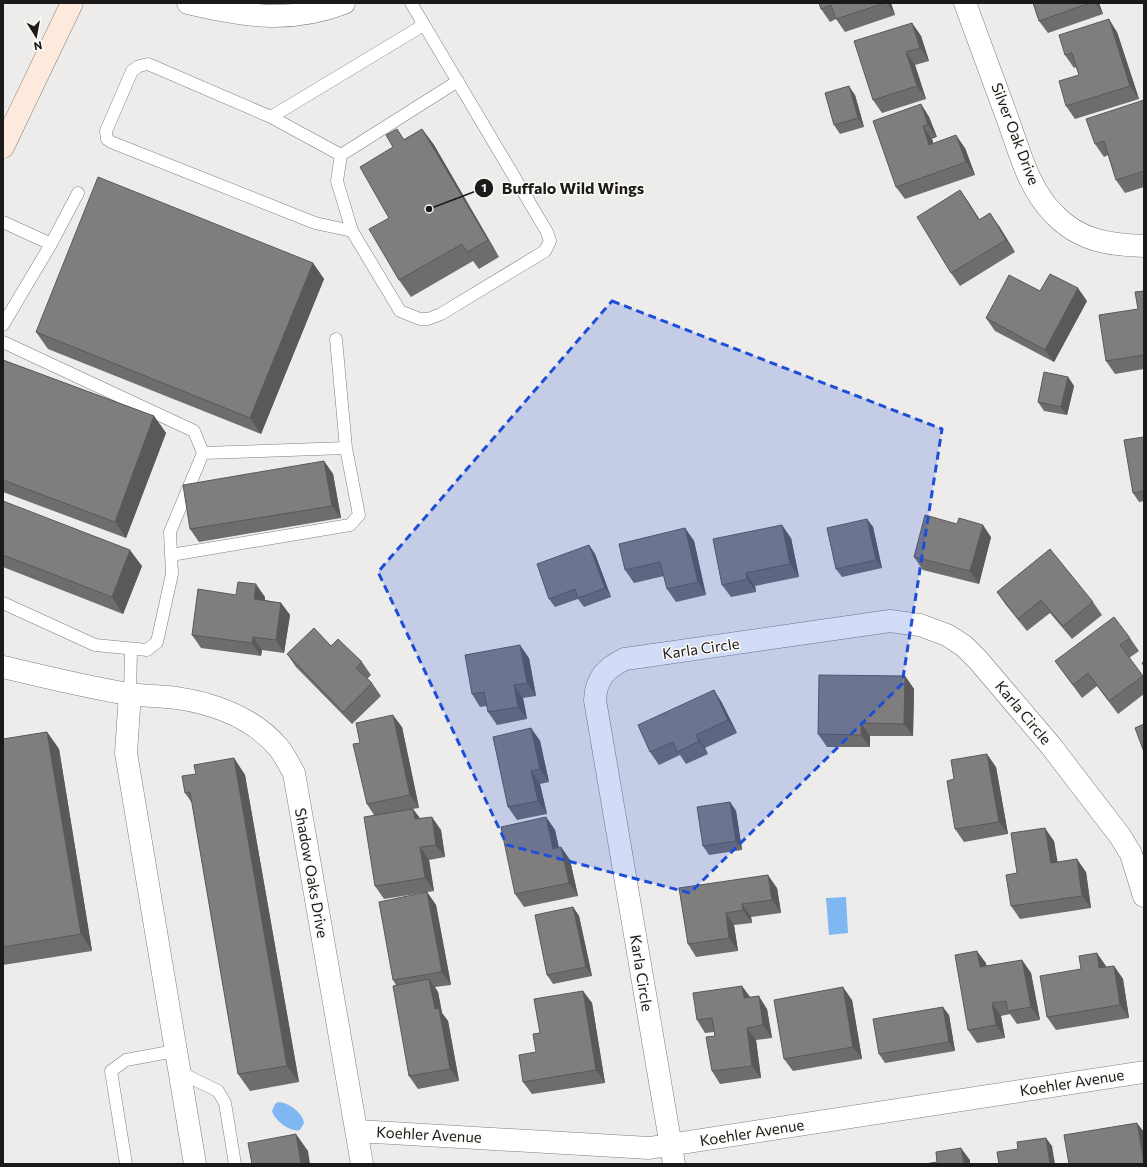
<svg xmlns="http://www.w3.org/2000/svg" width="1147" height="1167" font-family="Commissioner,sans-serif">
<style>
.water{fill:#7eb7f2}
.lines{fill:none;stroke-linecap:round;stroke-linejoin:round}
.lane-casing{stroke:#807e7b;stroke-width:13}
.street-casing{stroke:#807e7b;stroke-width:23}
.secondary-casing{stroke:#807e7b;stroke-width:23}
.lane{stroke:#fff;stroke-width:12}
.street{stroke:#fff;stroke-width:22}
.secondary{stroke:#fdeadc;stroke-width:22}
.wall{fill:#6e6c6c}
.shaded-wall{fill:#5a5858}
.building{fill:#807d7e;stroke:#5a5858}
.marked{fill:#1d4ed8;fill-opacity:0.2;stroke:#1d4ed8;stroke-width:3;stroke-dasharray:8 5;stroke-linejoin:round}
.labels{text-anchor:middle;stroke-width:3;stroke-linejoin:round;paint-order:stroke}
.street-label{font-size:15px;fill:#1b1a19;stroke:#fcfaf7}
.leader{fill:none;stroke:#1b1a19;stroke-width:1.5}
.callout-dot{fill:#1b1a19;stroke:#fcfaf7;stroke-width:1.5}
.mark-label{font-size:12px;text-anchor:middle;font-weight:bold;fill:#fff}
.callout-label{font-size:16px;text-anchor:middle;font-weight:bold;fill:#1b1a19;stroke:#fcfaf7;stroke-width:3;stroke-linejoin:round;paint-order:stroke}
</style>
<rect width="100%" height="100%" fill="#eeecea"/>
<path class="water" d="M846 897 848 933 829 935 826 898Z
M278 1102C288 1102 303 1113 304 1123L300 1130C291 1133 274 1120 272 1111L275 1104Z"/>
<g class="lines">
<defs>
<path id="lane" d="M411 3 423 23 547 232 550 241 545 251 441 314 428 319H420L400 311 352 231 315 223 111 142 107 139 106 131 132 71 139 66 148 64 271 117 417 29 423 23
M271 117 341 155
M3 222 51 244 3 325
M352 231 337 181 341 155 458 81
M51 244 78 193
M3 342 194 431 203 453 170 532 172 574 157 642 147 650 95 645 3 603
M203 453 346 448
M171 555 350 525 359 515 346 448 336 339
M130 694 131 649
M179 1072 218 1091 225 1103 235 1164
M126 1164 111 1071 126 1060 175 1051"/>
<path id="street" d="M188 3C243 16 290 24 344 3
M965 3C979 42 994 81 1008 120 1020 153 1029 190 1055 215 1080 241 1110 245 1144 246
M3 667C45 677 86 687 128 694 144 696 161 696 177 698 216 704 252 717 278 747 285 755 289 765 294 773L362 1164
M130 694 126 753 195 1164
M357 1131 649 1148 1144 1072
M674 1164 595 700C596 678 606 668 625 659L890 621 920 625 947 635 964 646 978 660 1051 746 1120 836 1131 854 1144 896"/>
<path id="secondary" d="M3 147 72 3"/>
</defs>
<use href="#lane" class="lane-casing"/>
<use href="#street" class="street-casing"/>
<use href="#secondary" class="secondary-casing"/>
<use href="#lane" class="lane"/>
<use href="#street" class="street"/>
<use href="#secondary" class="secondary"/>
</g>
<path class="wall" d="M819 3H891L895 15 845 32 836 19 830 22 821 9Z
M1033 3H1099L1103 14 1048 33 1039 21Z
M912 23 921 36 929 61 915 65 926 99 882 113 873 100Z
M1117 32 1139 99 1075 119 1066 106 1079 75 1076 67 1074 68 1065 55Z
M855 95 864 127 840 134 834 125Z
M1144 100V187L1125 193 1116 180 1108 155 1104 157 1095 144Z
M921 104 929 117 937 137 932 139 933 143 965 148 975 175 905 199 896 187Z
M422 129 434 145 499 257 479 269 473 261 411 297 399 280 389 218 393 147 404 139Z
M960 190 969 203 980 220 999 226 1015 252 960 286 951 273Z
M313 263 324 279 261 434 48 349 36 332Z
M1040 291 1087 301 1054 362 995 331 986 318Z
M1144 291V369L1115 374 1106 361 1138 309Z
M3 360 154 416 166 433 126 538 3 492Z
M1068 377 1074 386 1067 415 1044 411 1038 402Z
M1144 437V501L1139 502 1133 493Z
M324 461 333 474 341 518 199 542 190 529Z
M3 501 142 566 123 614 3 567Z
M867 519 873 527 882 568 842 577 836 569Z
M685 528 694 541 706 595 676 602 667 589 664 576 634 583 625 570Z
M991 537 979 584 923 570 914 557Z
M791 538 799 577 755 586 756 592 731 597 722 585Z
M589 545 595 554 611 597 584 607 578 599 555 607 549 599Z
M997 592 1093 602 1102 615 1072 639 1050 613 1027 631 1006 605Z
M236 595 265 597V600L281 603 290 615 284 653 262 650 261 656 201 648 192 635Z
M1130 638 1139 651 1129 658 1144 678V694L1118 714 1097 686 1082 698 1055 661Z
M331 646 362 662 371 675 367 679 372 683 381 696 352 724 296 667 287 654Z
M529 658 536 696 523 698 527 719 497 725 488 712 487 706 480 707 472 694Z
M905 676 914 689 913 736H870V747H827L818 734Z
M714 690 722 703 737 733 705 748 708 754 686 764 680 755 659 765 650 752Z
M402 727 419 808 412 809H413L420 818 441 830 445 857 429 860 434 891 384 899 375 886 374 815 367 804 360 743Z
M531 728 540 741 549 782 540 784 547 814 517 820 508 807Z
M47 732 59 749 92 951 3 965V739Z
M234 758 245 775 299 1082 250 1091 238 1074 192 803 185 793 196 774Z
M996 767 1008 834 964 842 955 829 954 779Z
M730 802 736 811 742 850 709 855 703 846Z
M546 817 555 830 559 848 561 847 570 860 578 896 524 907 515 894Z
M1054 841 1057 862 1086 872 1091 908 1020 919 1011 906 1017 873Z
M679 888H777L781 913 751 917 752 923 734 925 738 951 696 957 688 944Z
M427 892 436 905 451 985 435 987 438 992 442 1013 448 1021 459 1081 418 1089 409 1076 396 985 393 980Z
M573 907 579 916 592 976 553 984 547 975Z
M1022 960 1031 973 1040 1020 1017 1024 1010 1014 1001 1016 1005 1038 977 1043 968 1030 986 963V966Z
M1106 966V967L1114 966 1123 979 1129 1018 1056 1030 1047 1017Z
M583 991 592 1003 605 1083 532 1094 523 1082 536 1052 540 1033Z
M750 997 767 1009 772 1038 756 1040 761 1078 720 1084 712 1071 715 1036 714 1032 705 1033 697 1020Z
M852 1000 862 1059 793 1071 784 1059Z
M949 1015 955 1051 885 1063 879 1054Z"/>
<path class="shaded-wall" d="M887 3H891L895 15Z
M1095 3H1099L1103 14Z
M1109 19 1117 32 1139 99 1130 86Z
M912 23 921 36 929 61 920 48Z
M906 52 915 65 926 99 917 86Z
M849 86 855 95 864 127 858 118Z
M921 104 929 117 937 137 928 125Z
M923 126 932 139 938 158 929 145Z
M422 129 434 145 499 257 488 240Z
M956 135 965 148 975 175 966 162Z
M960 190 969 203 988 233 979 220Z
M990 213 999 226 1015 252 1006 240Z
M313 263 324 279 261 434 250 418Z
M1078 288 1087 301 1054 362 1045 350Z
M1068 377 1074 386 1067 415 1061 407Z
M154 416 166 433 126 538 115 522Z
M324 461 333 474 341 518 332 506Z
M867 519 873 527 882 568 876 560Z
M782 525 791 538 799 577 790 564Z
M983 525 991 537 979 584 970 571Z
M685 528 694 541 706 595 698 582Z
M589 545 595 554 611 597 605 588Z
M130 550 142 566 123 614 112 597Z
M746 573 755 586 756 592 747 579Z
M256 584 265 597 263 612 254 599Z
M281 603 290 615 284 653 276 640Z
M253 637 262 650 261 656 252 643Z
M520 645 529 658 536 696 527 683Z
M905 676 914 689 913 736 904 724Z
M514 685 523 698 527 719 518 707Z
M714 690 722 703 737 733 728 720Z
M393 715 402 727 419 808 410 795Z
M861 723 870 736V747L861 735Z
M531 728 540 741 549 782 540 769Z
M47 732 59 749 92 951 81 934Z
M696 735 705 748 708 754 699 741Z
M987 754 996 767 1008 834 999 822Z
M234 758 245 775 299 1082 287 1066Z
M531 771 540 784 547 814 538 801Z
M730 802 736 811 742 850 736 841Z
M413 809 422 822 415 819Z
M432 817 441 830 445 857 436 845Z
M546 817 555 830 562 862 553 849Z
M1045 828 1054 841 1060 876 1051 863Z
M420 847 429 860 434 891 425 878Z
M561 847 570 860 578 896 569 883Z
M1077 859 1086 872 1091 908 1082 896Z
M768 875 777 888 781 913 772 900Z
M427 892 436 905 451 985 442 972Z
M742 904 751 917 752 923 743 910Z
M573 907 579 916 592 976 586 967Z
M726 913 734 925 738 951 729 938Z
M977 951 986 963 989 980 980 967Z
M1097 953 1106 966 1108 981 1099 968Z
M1022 960 1031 973 1040 1020 1031 1007Z
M1114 966 1123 979 1129 1018 1120 1005Z
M429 979 438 992 442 1013 448 1021 459 1081 450 1069 435 1009Z
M742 986 751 998H744Z
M843 987 852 1000 862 1059 853 1047Z
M583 991 592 1003 605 1083 596 1070Z
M759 996 767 1009 772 1038 763 1025Z
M992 1003 1001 1016 1005 1038 996 1025Z
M943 1007 949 1015 955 1051 949 1042Z
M747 1028 756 1040 761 1078 752 1066Z
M1137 1123 1144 1132V1162Z
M296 1134 308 1151 310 1164H301Z
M1046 1138 1052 1146 1055 1164H1050Z
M961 1148 970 1160V1164H964Z"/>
<path class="building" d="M819 3H885L836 19 831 5 821 9Z
M1033 3H1090L1039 21Z
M1109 19 1130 86 1066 106 1059 81 1079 75 1072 53 1065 55 1059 35Z
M912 23 920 48 906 52 917 86 873 100 854 41Z
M849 86 858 118 834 125 825 93Z
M1144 100V171L1116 180 1104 141 1095 144 1086 119Z
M921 104 928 125 923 126 929 145 956 135 966 162 896 187 873 121Z
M397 129 404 140 422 129 488 240 467 252 462 244 399 280 369 229 389 218 360 167 393 147 386 135Z
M98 177 313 263 250 418 36 332Z
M960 190 979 220 990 213 1006 240 951 273 917 217Z
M1050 274 1078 288 1045 350 986 318 1009 275 1040 291Z
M1144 291V355L1106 361 1099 315 1138 309 1135 292Z
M3 360 154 416 115 522 3 480Z
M1044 372 1068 377 1061 407 1038 402Z
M1144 437V491L1133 493 1124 440Z
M324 461 332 506 190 529 183 485Z
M3 501 130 550 112 597 3 555Z
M925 515 957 524 959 518 983 525 970 571 914 557Z
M867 519 876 560 836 569 827 528Z
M782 525 790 564 746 573 747 579 722 585 713 539Z
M685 528 698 582 667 589 660 562 625 570 619 544Z
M589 545 605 588 578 598 575 589 549 599 537 564Z
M1050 549 1093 602 1063 626 1041 600 1018 619 997 592Z
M238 582 256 584 254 599 281 603 276 640 253 637 252 643 192 635 198 589 236 595Z
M1114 617 1130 638 1120 645 1143 676 1109 701 1088 673 1073 685 1055 661Z
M314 628 331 646 338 639 362 662 356 668 372 683 343 712 287 654Z
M520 645 527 683 514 685 518 707 488 712 484 692 472 694 465 655Z
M1144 661V666L1142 663Z
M819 675 905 676 904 724 861 723V735L818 734Z
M714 690 728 720 696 735 699 741 677 752 673 742 650 752 638 725Z
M393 715 410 795 367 804 353 744 360 743 356 723Z
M1144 724V752L1135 728Z
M531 728 540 769 531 771 538 801 508 807 493 737Z
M47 732 81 934 3 947V739Z
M987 754 999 822 955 829 947 781 954 779 951 760Z
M234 758 287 1066 238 1074 190 792 185 793 182 776 196 774 194 765Z
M730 802 736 841 703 846 697 807Z
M413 809 415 819 432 817 436 845 420 847 425 878 375 886 364 817Z
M546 817 553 849 561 847 569 883 515 894 501 827Z
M1045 828 1051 863 1077 859 1082 896 1011 906 1006 875 1017 873 1011 833Z
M768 875 772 900 742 904 743 910 726 913 729 938 688 944 679 888Z
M427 892 442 972 393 980 379 902Z
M573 907 586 967 547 975 535 915Z
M977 951 980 967 1022 960 1031 1007 1008 1011 1006 1001 992 1003 996 1025 968 1030 955 955Z
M1097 953 1099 968 1114 966 1120 1005 1047 1017 1040 976 1081 969 1079 956Z
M429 979 435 1009 439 1008 450 1069 409 1076 393 986Z
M742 986 744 998 759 996 763 1025 747 1028 752 1066 712 1071 706 1037 715 1036 712 1018 697 1020 693 993Z
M843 987 853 1047 784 1059 774 1000Z
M583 991 596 1070 523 1082 519 1055 536 1052 533 1034 540 1033 534 999Z
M943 1007 949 1042 879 1054 873 1019Z
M1137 1123 1144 1164H1069L1064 1135Z
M296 1134 301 1164H252L248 1143Z
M1046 1138 1050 1164H999L997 1152 1018 1149 1017 1142Z
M961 1148 964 1164H925L937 1162 936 1152Z"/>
<path class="marked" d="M612 301 942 429 902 684 690 893 507 845 378 572Z"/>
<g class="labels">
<g class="street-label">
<text transform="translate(1015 134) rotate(69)" y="5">Silver Oak Drive</text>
<text transform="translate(701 649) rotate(-8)" y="5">Karla Circle</text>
<text transform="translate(1023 713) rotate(50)" y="5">Karla Circle</text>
<text transform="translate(311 873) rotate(80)" y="5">Shadow Oaks Drive</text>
<text transform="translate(641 973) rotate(81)" y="5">Karla Circle</text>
<text transform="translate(1072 1083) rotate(-9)" y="5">Koehler Avenue</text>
<text transform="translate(752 1133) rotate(-9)" y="5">Koehler Avenue</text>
<text transform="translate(429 1135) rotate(3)" y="5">Koehler Avenue</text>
</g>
</g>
<path class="leader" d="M429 209L484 188"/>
<g class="callout-dot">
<circle cx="429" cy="209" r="4"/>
<circle cx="484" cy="188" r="10"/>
</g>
<g class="mark-label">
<text x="484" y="192">1</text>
</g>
<g class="callout-label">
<text x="573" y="194">Buffalo Wild Wings</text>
</g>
<rect width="1147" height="1167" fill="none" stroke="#1b1a19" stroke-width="8"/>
<g transform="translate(36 36) rotate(169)" stroke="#fcfaf7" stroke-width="3" paint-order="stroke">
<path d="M0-3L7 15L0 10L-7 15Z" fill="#1b1a19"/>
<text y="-6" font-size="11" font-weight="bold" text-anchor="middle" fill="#1b1a19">N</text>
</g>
</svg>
